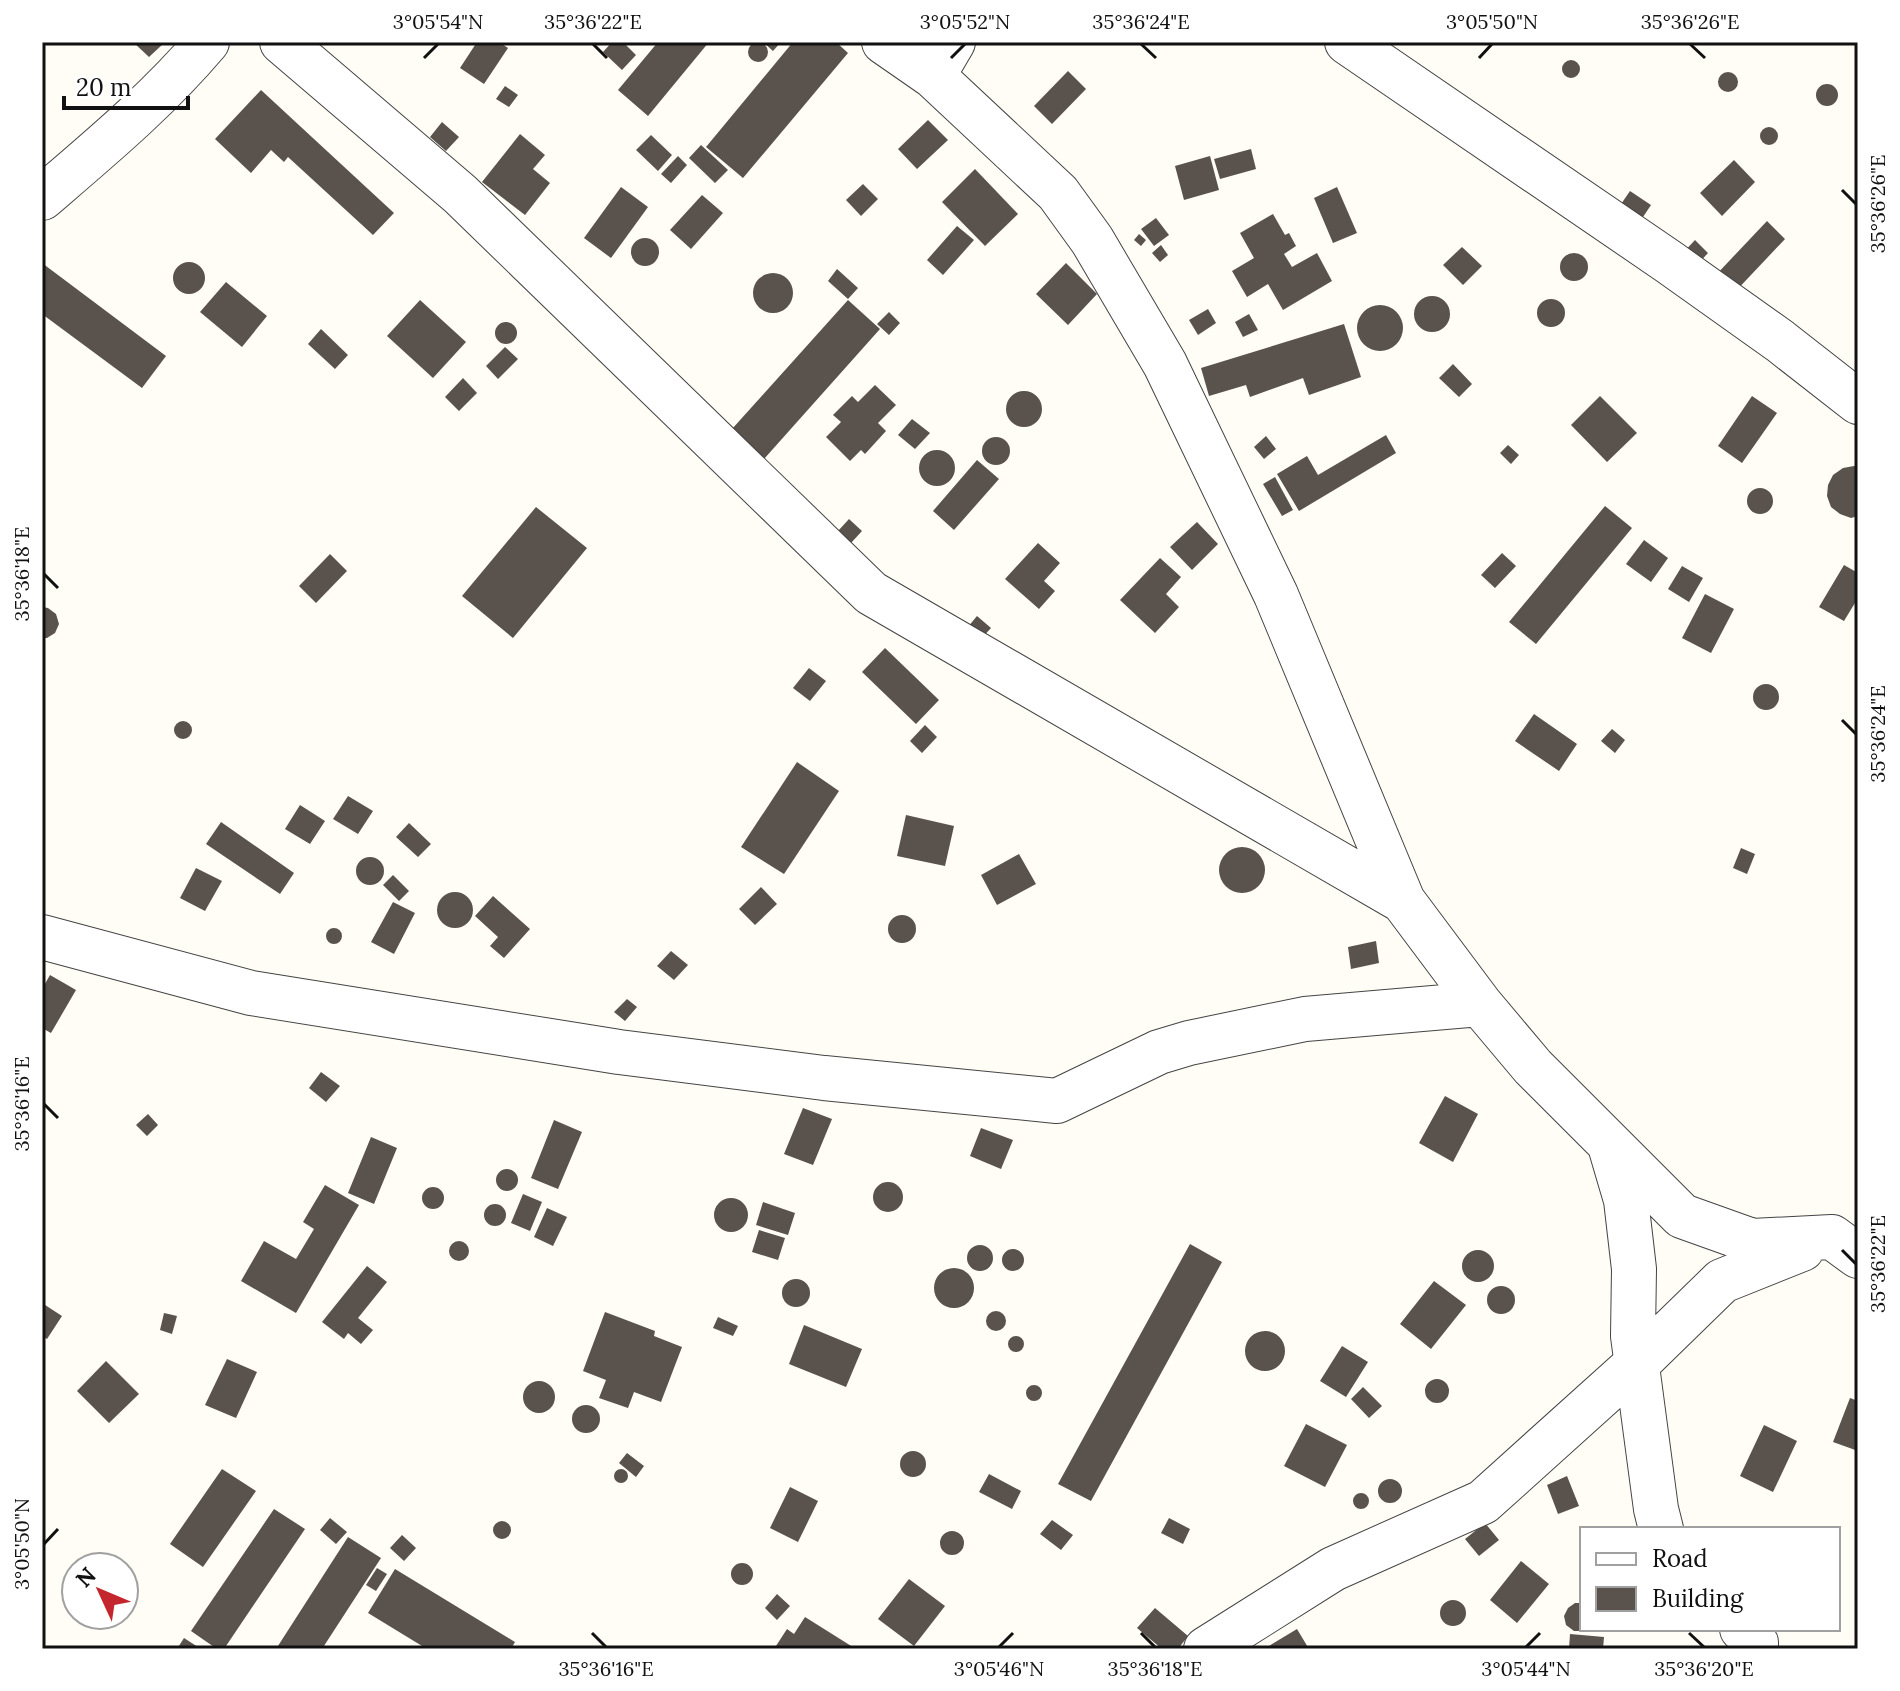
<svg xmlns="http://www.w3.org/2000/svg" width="1900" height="1691" font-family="Lora,serif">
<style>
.building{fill:#5a524d}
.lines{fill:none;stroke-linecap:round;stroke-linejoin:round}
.minor-casing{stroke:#444;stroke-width:46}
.minor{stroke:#fff;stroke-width:44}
.ticks{fill:none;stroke:#111;stroke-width:3}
.neatline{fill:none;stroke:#111;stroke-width:3}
.ticks-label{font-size:20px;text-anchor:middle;fill:#111}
</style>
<rect width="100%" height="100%" fill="#fffdf5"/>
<path class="building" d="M748 52a10 10 0 1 1 20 0a10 10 0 1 1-20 0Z
M133 42H161L163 44 149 57Z
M477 42H499L508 48 484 84 460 68Z
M612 42H623L636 55 622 70 603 52Z
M658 42H709L648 116 618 90Z
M763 42H781L773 51Z
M793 42H836L848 53 743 178 706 147Z
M1562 69a9 9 0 1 1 18 0a9 9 0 1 1-18 0Z
M1068 71 1086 89 1052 124 1034 106Z
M1718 82a10 10 0 1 1 20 0a10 10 0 1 1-20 0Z
M1816 95a11 11 0 1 1 22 0a11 11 0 1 1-22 0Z
M505 86 518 95 509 107 496 99Z
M261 90 394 213 373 235 288 157 284 162 271 150 251 173 215 139Z
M928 120 948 140 917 169 898 149Z
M442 122 459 137 446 151 430 137Z
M1760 136a9 9 0 1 1 18 0a9 9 0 1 1-18 0Z
M520 134 545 155 533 169 550 183 525 215 482 182Z
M651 135 672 155 658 171 636 150Z
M701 145 728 170 715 183 689 158Z
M1251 149 1256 169 1220 179 1214 159Z
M678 156 687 165 671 183 661 174Z
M1210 156 1219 190 1184 200 1175 166Z
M1734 160 1755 182 1722 216 1700 193Z
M975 169 1018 214 985 246 942 202Z
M863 184 878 199 861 216 846 200Z
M621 187 648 207 611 258 584 238Z
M1337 187 1357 233 1333 243 1314 198Z
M1630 191 1651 205 1639 223 1617 210Z
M702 195 723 213 691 249 670 230Z
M1273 214 1285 235 1289 233 1296 246 1284 254 1292 267 1317 253 1332 281 1283 310 1268 284 1247 297 1232 271 1254 258 1240 233Z
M1156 218 1169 235 1154 246 1141 229Z
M1767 221 1785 239 1733 294 1714 277Z
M957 226 974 240 943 275 927 260Z
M1139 234 1146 240 1141 246 1134 240Z
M631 252a14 14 0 1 1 28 0a14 14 0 1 1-28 0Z
M1695 240 1708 253 1695 267 1682 254Z
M1161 245 1168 255 1160 262 1152 253Z
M1462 247 1482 266 1463 285 1443 265Z
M1560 267a14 14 0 1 1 28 0a14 14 0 1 1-28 0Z
M173 278a16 16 0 1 1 32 0a16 16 0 1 1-32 0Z
M42 263 166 356 142 388 42 314Z
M1066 263 1097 294 1068 325 1036 294Z
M837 269 858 288 848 299 828 281Z
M753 293a20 20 0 1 1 40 0a20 20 0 1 1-40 0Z
M226 282 267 316 242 347 200 312Z
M1414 314a18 18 0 1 1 36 0a18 18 0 1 1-36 0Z
M1537 313a14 14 0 1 1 28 0a14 14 0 1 1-28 0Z
M420 300 466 342 433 378 387 336Z
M848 300 880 329 764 459 732 429Z
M1357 328a23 23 0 1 1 46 0a23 23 0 1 1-46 0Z
M1208 309 1216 323 1198 335 1189 320Z
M889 312 900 323 889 335 877 324Z
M1249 314 1258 330 1243 337 1235 322Z
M495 333a11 11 0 1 1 22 0a11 11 0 1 1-22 0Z
M1344 324 1361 377 1309 395 1303 378 1250 397 1246 385 1209 396 1201 368Z
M321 329 348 355 335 369 308 344Z
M505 347 518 359 498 379 486 366Z
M1453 364 1472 384 1459 397 1439 378Z
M463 378 477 393 459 411 445 397Z
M875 385 896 405 878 423 886 431 865 454 861 450 850 461 826 437 841 422 833 415 852 396 858 402Z
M1006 409a18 18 0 1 1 36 0a18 18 0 1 1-36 0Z
M1600 396 1637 433 1607 462 1571 425Z
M1752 396 1777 413 1742 463 1718 446Z
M912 419 930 433 915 449 898 435Z
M1386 435 1396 453 1299 511 1277 474 1307 456 1318 475Z
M1266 436 1276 449 1264 459 1254 447Z
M982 451a14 14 0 1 1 28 0a14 14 0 1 1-28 0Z
M1508 445 1519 455 1511 464 1500 453Z
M919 468a18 18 0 1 1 36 0a18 18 0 1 1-36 0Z
M977 460 999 479 954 530 933 511Z
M1854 466 1858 467V516L1851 518 1840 514 1831 507 1827 496 1828 485 1833 475 1843 468Z
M1275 477 1293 510 1282 516 1263 484Z
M1747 501a13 13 0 1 1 26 0a13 13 0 1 1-26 0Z
M1605 506 1632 528 1536 644 1509 622Z
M536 507 587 548 513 638 462 596Z
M849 519 862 531 851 543 838 531Z
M1197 522 1218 544 1192 570 1170 547Z
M1644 540 1668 558 1651 582 1626 564Z
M1038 543 1060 563 1044 581 1055 591 1039 609 1005 579Z
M1502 553 1516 566 1495 588 1481 575Z
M330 554 347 571 316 603 299 586Z
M1160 558 1181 577 1166 594 1179 607 1155 633 1120 600Z
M1844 565 1858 573V598L1844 621 1819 607Z
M1682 566 1703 578 1689 602 1668 589Z
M1705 594 1734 609 1711 653 1682 638Z
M42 607 48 608 56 614 59 624 55 633 47 638H42Z
M977 616 991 628 980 640 967 628Z
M885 648 939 700 916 724 862 672Z
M809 668 826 681 810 701 793 688Z
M1753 697a13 13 0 1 1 26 0a13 13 0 1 1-26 0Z
M1534 714 1577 744 1559 771 1515 741Z
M174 730a9 9 0 1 1 18 0a9 9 0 1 1-18 0Z
M925 725 937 737 922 753 910 741Z
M1612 729 1625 740 1615 753 1601 741Z
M797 762 839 791 784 874 741 847Z
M348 796 373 811 358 834 333 819Z
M300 805 325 821 310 844 285 829Z
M906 815 954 826 945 866 897 856Z
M221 822 294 873 280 894 206 844Z
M409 823 431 844 418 857 396 837Z
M1219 870a23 23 0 1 1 46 0a23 23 0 1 1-46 0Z
M1741 848 1755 854 1747 874 1733 868Z
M1019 854 1036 884 997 905 981 875Z
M356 871a14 14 0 1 1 28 0a14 14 0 1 1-28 0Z
M196 868 222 881 205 911 180 898Z
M393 875 409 891 399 901 383 885Z
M761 887 777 904 755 925 739 909Z
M437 910a18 18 0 1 1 36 0a18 18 0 1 1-36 0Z
M493 896 530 929 504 958 490 946 498 937 475 916Z
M393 902 415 913 394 954 371 942Z
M888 929a14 14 0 1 1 28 0a14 14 0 1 1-28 0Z
M326 936a8 8 0 1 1 16 0a8 8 0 1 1-16 0Z
M1376 941 1379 963 1351 969 1348 947Z
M671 951 688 965 674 980 657 966Z
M50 975 76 990 51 1033 42 1028V989Z
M627 999 637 1007 625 1021 614 1012Z
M321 1072 340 1086 326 1102 309 1088Z
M1445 1096 1478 1114 1453 1162 1419 1143Z
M803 1108 832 1119 813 1165 784 1154Z
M148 1114 158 1125 147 1136 136 1125Z
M554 1120 582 1132 558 1189 531 1178Z
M981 1128 1013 1140 1001 1169 970 1156Z
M371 1137 397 1148 374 1204 348 1193Z
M496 1180a11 11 0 1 1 22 0a11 11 0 1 1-22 0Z
M873 1197a15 15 0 1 1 30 0a15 15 0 1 1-30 0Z
M325 1185 359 1205 296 1313 241 1281 264 1241 296 1259 314 1229 303 1222Z
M422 1198a11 11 0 1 1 22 0a11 11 0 1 1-22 0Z
M523 1194 542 1202 530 1231 511 1223Z
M714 1215a17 17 0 1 1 34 0a17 17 0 1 1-34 0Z
M763 1202 795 1213 788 1235 756 1225Z
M484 1215a11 11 0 1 1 22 0a11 11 0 1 1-22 0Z
M547 1208 567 1217 553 1246 534 1237Z
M759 1230 785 1238 778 1260 752 1252Z
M449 1251a10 10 0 1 1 20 0a10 10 0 1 1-20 0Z
M1190 1244 1222 1262 1091 1501 1058 1484Z
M967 1258a13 13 0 1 1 26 0a13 13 0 1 1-26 0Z
M1002 1260a11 11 0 1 1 22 0a11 11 0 1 1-22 0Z
M1462 1266a16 16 0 1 1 32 0a16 16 0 1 1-32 0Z
M367 1266 387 1282 358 1318 373 1330 361 1344 348 1333 344 1339 322 1322Z
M934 1288a20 20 0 1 1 40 0a20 20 0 1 1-40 0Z
M782 1293a14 14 0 1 1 28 0a14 14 0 1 1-28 0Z
M1434 1281 1466 1305 1431 1349 1400 1324Z
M1487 1300a14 14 0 1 1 28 0a14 14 0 1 1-28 0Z
M42 1303 62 1316 47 1339 42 1336Z
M986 1321a10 10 0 1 1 20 0a10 10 0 1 1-20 0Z
M605 1312 655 1331 654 1336 682 1347 661 1402 634 1392 628 1408 599 1398 606 1380 583 1371Z
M164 1313 177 1316 172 1334 160 1330Z
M718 1317 738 1326 733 1336 713 1328Z
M804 1325 862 1349 846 1387 789 1364Z
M1245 1351a20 20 0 1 1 40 0a20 20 0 1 1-40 0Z
M1008 1344a8 8 0 1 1 16 0a8 8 0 1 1-16 0Z
M1342 1346 1368 1362 1346 1397 1320 1381Z
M227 1359 257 1372 236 1418 205 1405Z
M106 1361 139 1394 109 1423 77 1391Z
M1425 1391a12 12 0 1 1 24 0a12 12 0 1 1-24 0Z
M523 1397a16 16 0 1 1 32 0a16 16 0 1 1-32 0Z
M1026 1393a8 8 0 1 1 16 0a8 8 0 1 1-16 0Z
M1363 1387 1382 1406 1369 1418 1351 1399Z
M1850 1398 1858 1401V1451L1833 1442Z
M572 1419a14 14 0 1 1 28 0a14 14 0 1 1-28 0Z
M1306 1424 1347 1445 1325 1487 1284 1466Z
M1764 1425 1797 1441 1773 1492 1740 1476Z
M900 1464a13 13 0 1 1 26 0a13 13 0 1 1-26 0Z
M627 1453 644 1466 636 1477 619 1463Z
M614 1476a7 7 0 1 1 14 0a7 7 0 1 1-14 0Z
M222 1469 256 1491 203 1567 170 1544Z
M989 1474 1021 1491 1012 1509 979 1492Z
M1567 1476 1579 1506 1558 1514 1547 1485Z
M1378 1491a12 12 0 1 1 24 0a12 12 0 1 1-24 0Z
M790 1487 818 1501 798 1542 770 1528Z
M1353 1501a8 8 0 1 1 16 0a8 8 0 1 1-16 0Z
M274 1509 305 1529 224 1649H217L191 1631Z
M330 1518 347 1532 336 1544 320 1530Z
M1169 1518 1190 1529 1183 1544 1161 1533Z
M1052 1520 1073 1535 1061 1550 1040 1534Z
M493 1530a9 9 0 1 1 18 0a9 9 0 1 1-18 0Z
M1485 1523 1499 1540 1479 1556 1465 1539Z
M940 1543a12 12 0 1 1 24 0a12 12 0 1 1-24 0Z
M402 1535 416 1548 404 1561 390 1548Z
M348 1537 381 1558 322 1649H276Z
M1521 1561 1549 1584 1517 1623 1490 1600Z
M731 1574a11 11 0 1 1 22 0a11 11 0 1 1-22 0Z
M377 1568 387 1574 376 1591 366 1585Z
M395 1569 515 1642 511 1649H427L368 1613Z
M909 1579 945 1606 914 1646 878 1619Z
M777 1594 790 1606 777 1620 765 1608Z
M1440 1613a13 13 0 1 1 26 0a13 13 0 1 1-26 0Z
M1575 1603H1582V1631H1574L1566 1625 1564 1616 1568 1608Z
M1155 1608 1188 1636 1178 1649H1162L1137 1628Z
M805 1617 856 1649H774L787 1629 794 1634Z
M1297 1629 1309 1649H1264Z
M1570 1634 1604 1637 1603 1649H1569Z
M184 1638 201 1649H177Z"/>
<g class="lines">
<defs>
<path id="minor" d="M282 42 460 194 871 593 1403 901
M884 42 933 76 1058 193 1092 240 1165 364 1276 595 1403 901 1480 1004 1533 1067 1682 1216 1752 1241 1832 1237 1858 1256
M1347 42 1669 262 1780 341 1858 402
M933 76 953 42
M42 198C99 149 158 100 207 42
M42 937 251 993 619 1052 824 1078 1057 1101 1159 1052 1189 1043 1305 1019 1480 1004
M1611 1149 1626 1200 1634 1269 1633 1336 1656 1509 1661 1529
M1742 1629 1756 1643 1755 1649
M1206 1649 1333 1569 1483 1502 1644 1357 1722 1281 1802 1249"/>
</defs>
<use href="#minor" class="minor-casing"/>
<use href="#minor" class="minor"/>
</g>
<path class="ticks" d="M593 44 607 58M1141 44 1156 58M1690 44 1705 58M424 58 438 44M951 58 965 44M1479 58 1492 44M1842 190 1856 204M44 574 58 588M1842 720 1856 734M44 1104 58 1118M1842 1250 1856 1264M44 1544 58 1529M592 1633 606 1647M1141 1633 1155 1647M1689 1633 1704 1647M999 1647 1013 1633M1526 1647 1540 1633"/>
<rect width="1900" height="1691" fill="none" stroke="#ffffff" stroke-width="88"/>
<rect x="1580" y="1527" width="260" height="104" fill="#ffffff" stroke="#a0a0a0" stroke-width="2"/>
<rect x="1596" y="1553" width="40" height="12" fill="#ffffff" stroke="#a0a0a0" stroke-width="2"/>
<text x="1652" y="1567" font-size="24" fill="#111111">Road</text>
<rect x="1596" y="1587" width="40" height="24" fill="#5a524d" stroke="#a0a0a0" stroke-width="2"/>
<text x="1652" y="1607" font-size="24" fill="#111111">Building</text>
<g transform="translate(100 1591) rotate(314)"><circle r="38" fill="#ffffff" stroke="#a0a0a0" stroke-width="2"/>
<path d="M0-6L14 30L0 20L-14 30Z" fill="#c4262e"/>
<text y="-12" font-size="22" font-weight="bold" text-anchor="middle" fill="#111111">N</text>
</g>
<path d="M64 96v12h124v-12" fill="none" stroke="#111111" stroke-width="4"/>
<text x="76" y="96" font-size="24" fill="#111111" stroke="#ffffff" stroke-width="6" paint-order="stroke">20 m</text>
<rect x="44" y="44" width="1812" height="1603" class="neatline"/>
<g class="ticks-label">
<text x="438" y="29">3°05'54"N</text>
<text x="593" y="29">35°36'22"E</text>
<text x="965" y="29">3°05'52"N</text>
<text x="1141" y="29">35°36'24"E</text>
<text x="1492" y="29">3°05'50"N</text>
<text x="1690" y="29">35°36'26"E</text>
<text transform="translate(1878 204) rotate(-90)" y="7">35°36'26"E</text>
<text transform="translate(22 574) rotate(-90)" y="7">35°36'18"E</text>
<text transform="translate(1878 734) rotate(-90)" y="7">35°36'24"E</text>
<text transform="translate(22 1104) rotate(-90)" y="7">35°36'16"E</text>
<text transform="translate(1878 1264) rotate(-90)" y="7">35°36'22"E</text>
<text transform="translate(22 1544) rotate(-90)" y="7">3°05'50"N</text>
<text x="606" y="1676">35°36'16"E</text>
<text x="999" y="1676">3°05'46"N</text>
<text x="1155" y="1676">35°36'18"E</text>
<text x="1526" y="1676">3°05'44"N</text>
<text x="1704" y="1676">35°36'20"E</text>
</g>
</svg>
